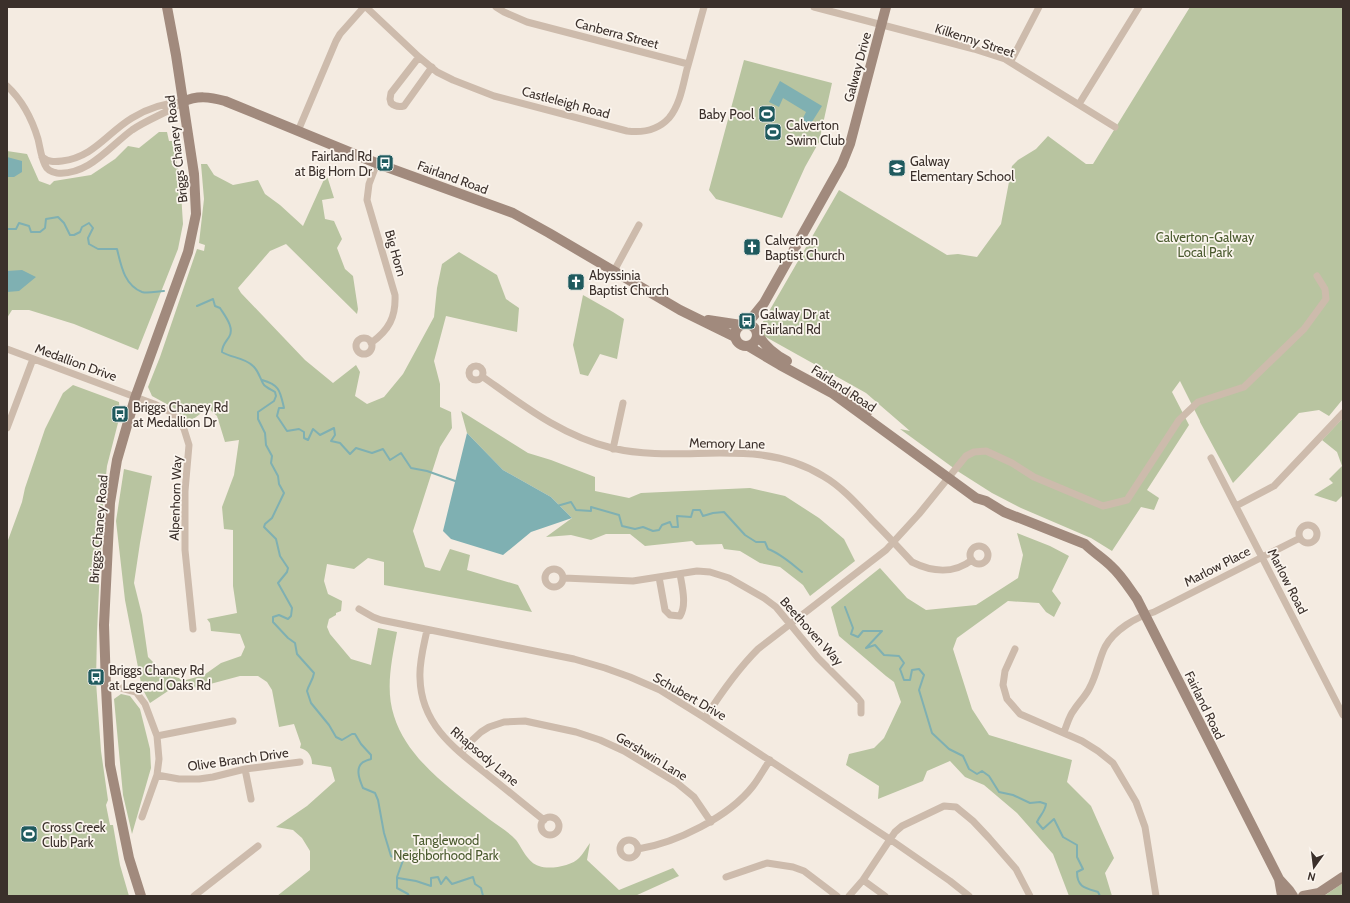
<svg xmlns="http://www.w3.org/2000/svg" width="1350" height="903" font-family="Cabin,sans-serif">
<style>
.green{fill:#b8c4a0}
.water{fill:#7fb0b2}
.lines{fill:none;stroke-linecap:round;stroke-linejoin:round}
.stream{stroke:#7fb0b2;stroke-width:2}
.street{stroke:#cdbbac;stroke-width:7}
.secondary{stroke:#a18a7d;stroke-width:10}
.labels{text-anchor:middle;stroke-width:3.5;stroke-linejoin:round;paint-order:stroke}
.street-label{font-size:13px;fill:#3b302b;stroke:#fbf5ee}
.poi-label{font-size:13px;fill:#3b302b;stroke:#fbf5ee;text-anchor:start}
.park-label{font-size:13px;fill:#4a5a2e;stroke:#fbf5ee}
</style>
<rect width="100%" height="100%" fill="#f4ebe1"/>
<path class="green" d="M1190 7H1343V399L1329 416 1319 410 1299 413 1233 483 1200 422V421L1180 381 1172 392 1189 425 1147 490 1159 498 1154 510 1141 507 1112 551 1091 538 1021 508 992 493 959 472 900 429 910 431 866 393 764 336 760 327 839 190 947 255 958 254 977 257 1001 224 1012 166 1018 160 1036 149 1048 136 1086 164H1093Z
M744 60 832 83 819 142 805 167 782 218 716 199 709 190Z
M159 132H167L169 141H172L180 177 183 224 178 249 138 350 74 324 29 310H12L7 318V151L27 154 39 181 50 185 54 181 91 175 115 159 128 146 139 148Z
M201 164H207L214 175 233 185 258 180 265 194 280 205 303 226 326 175 328 179 334 198 322 200 325 219 334 221 342 239 337 248 345 269 353 276 358 309 357 314 286 244 270 251 238 288 241 293 305 360 333 383 356 365 360 372 355 396 367 404 384 397 403 374 434 317 437 288 442 264 459 252 497 275 506 299 519 308 517 332 446 316 434 361 440 384V407L451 412 452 428 440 447 413 531 425 567 440 571 450 549 470 555 467 570 518 585 532 612 384 585V562L368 558 354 569 327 564 324 581 328 594 342 601 341 611 336 613V615L329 619 327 627 330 634 351 659 371 665 378 628 397 632C392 659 385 689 394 716 408 761 454 791 489 819 498 826 509 832 516 840 522 848 528 863 539 866 549 870 572 866 579 858 583 854 586 848 590 843L587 860 619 890 673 868 679 876 635 896H277L310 870V851L302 838 293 830 276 827 307 806 335 781 331 767 312 764C312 756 308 750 300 748L301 744 294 724 279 727 272 690 267 682 258 676H240L199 687 168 691 150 703 142 688 125 600 116 521 124 469 152 476 140 543 134 583 142 615 148 657 165 674 186 680 204 675 221 663 241 656 245 647 240 634 211 631 210 623 207 619 237 613 233 586V530L224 529 222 507 234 475 239 440 225 442 217 416 208 408 188 423 174 408 152 396 148 387 160 357 197 249 204 251 205 245 199 243 204 199Z
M583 295 613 312 624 319 617 359 600 354 588 376 580 374 573 345Z
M73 385 119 402 120 415 107 466 103 503 97 632 96 682 101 751 108 800 106 805 110 825H113L120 865 129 896H7V543L22 502 25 488 45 429 63 393Z
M461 411 528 453 551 460 595 477V491L629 498 641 493 750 488 785 496 819 518 844 539 855 561 810 596 803 585 780 567 760 563 740 551 724 549 722 544 696 545 692 541 645 546 630 534H606L591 540 571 535 546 537 572 518 551 497 503 470 467 433Z
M1343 418V495L1336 502 1314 495 1333 483 1329 479 1342 466 1337 452 1322 440Z
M1017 533 1050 546 1069 556 1052 591 1061 603 1054 617 1046 612 1039 603 1008 601 957 638 953 649 972 709 989 735 1072 760 1067 782 1091 806 1114 858 1105 873 1112 896H1069L1053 854 1017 813 984 785 965 777 950 761 927 771 923 781 878 799 879 786 846 765 849 754 874 748 884 738 901 702 894 682 886 676 839 636 831 607 880 568 907 598 926 610 976 605 1018 578 1023 555Z
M121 694 130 696 140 709 150 749 151 768 132 834 123 795 114 699Z
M1343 883V896H1324Z"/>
<path class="water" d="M780 81 822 106 810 125 802 120 806 112 783 98 779 107 769 102Z
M7 157 22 161V172L14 177H7Z
M22 270 36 277 19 291 7 292V271Z
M467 433 503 470 551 497 572 518 531 532 503 555 451 539 443 531Z"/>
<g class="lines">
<path class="stream" d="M7 229H16L19 223 29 226 31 232H40L45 228 46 219 58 217 64 223 70 235H74L80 232 82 227 89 223 93 228 88 238 89 244 98 249H117C121 265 124 285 142 292 148 294 158 291 164 291
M197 306 213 299 215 306 220 308C225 316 235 328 229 337 226 342 222 345 222 352 231 358 244 357 253 366 259 371 260 379 264 385 267 388 272 390 275 392L276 396 274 401 258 412V419L265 433 266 445 272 456 271 463 278 476 279 484 284 493 272 518 265 524 264 527 276 539 280 556 288 568 287 572 278 583 292 608 291 616 288 619 279 615 273 617V622L288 638 295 643 297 654 314 673C313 680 309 684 307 691L311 703 329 725 336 737 342 740 352 734H355L361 744 371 755V759C368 760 364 761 362 763 355 769 360 781 363 788L375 793 378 800 384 833 391 856 395 858 402 851 406 852 397 877V888L408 894 409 896
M262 380C280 385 280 391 284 408H279L277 416 287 431 299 429 304 432V438L308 440 313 429 320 435 334 428 335 435 331 441 340 443 350 454 356 448 372 453 383 449 390 460 401 453 411 468 427 471 458 482
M557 506 571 502 576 510 591 511V507L619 515 622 526 635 529 643 527 653 531 659 530 662 525 670 522 672 527H678L677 516 691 517 693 510H700L703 516 713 513 724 512 745 535 756 542H765L768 549C780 553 792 564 802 572
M845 607 853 628 851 634 858 637 863 631H882L866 648 875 645 884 655 899 656 904 663 900 669 904 680H910L912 670 919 669 924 675 919 690 932 733 949 749 963 756 969 769 977 774 982 771 989 776 999 792 1013 795 1030 803 1040 802 1046 804C1045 812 1040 815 1037 822L1043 829 1054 819 1063 837 1077 845V857L1083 869 1077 872C1077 887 1085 888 1098 892L1100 896
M398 878 416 881 431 886V878L438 877 441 884 446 877 452 884 473 877 475 884 481 888 483 896"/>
<path class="street" d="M366 7 419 57 437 72 453 80 494 96 627 131C643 133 658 130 669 118 680 105 683 85 687 69 693 48 698 28 704 7
M496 7 504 12 527 22 688 64
M814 7 974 49 1005 59 1115 127
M419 57 391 93 390 99 391 103C395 107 399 107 404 106L432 67
M1011 61 1039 7
M7 86C22 100 32 119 38 139 40 147 41 157 45 165 47 170 51 172 57 173 88 176 110 146 132 130 148 119 167 113 183 102
M1079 104 1139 7
M298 131 336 41 340 34 364 7
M42 157C48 162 54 162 62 161 94 157 107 133 132 118 148 108 165 103 182 102
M614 271 639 225
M356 346a8 8 0 1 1 16 0a8 8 0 1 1-16 0Z
M371 343C389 330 396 317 395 295L367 200 369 184 377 163
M7 349 154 404 169 411 179 420 184 429 189 445 185 491V550L193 629
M469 373a7 7 0 1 1 14 0a7 7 0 1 1-14 0Z
M483 377C524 406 562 436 612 448 683 465 757 435 823 476 842 487 857 504 872 520 886 534 899 548 912 562 932 572 954 574 972 560
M7 428 33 359
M613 449 623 403
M1211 458 1343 715
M1236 506 1274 486 1343 413
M1299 534a9 9 0 1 1 18 0a9 9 0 1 1-18 0Z
M970 555a9 9 0 1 1 18 0a9 9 0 1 1-18 0Z
M545 578a9 9 0 1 1 18 0a9 9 0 1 1-18 0Z
M659 577 665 610 670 615 680 616C687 605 682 586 680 574
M564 578 633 581 697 571 710 572 729 578 764 598 776 607 818 658 857 697 861 702V713
M359 609 373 617 381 620 574 659 605 668 630 677 660 690 705 718 891 840 950 881 969 896
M427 630C424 645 419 662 420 678 421 725 455 749 489 776 507 790 525 805 544 820
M1015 649 1005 671 1003 685 1007 699 1020 714 1082 741 1098 751 1113 763 1136 802 1145 827 1156 896
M106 687 121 688 136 692 145 704 157 736 159 759 157 775 142 817
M705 718C721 693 737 670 758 649L886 550 919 514 966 456 974 452 986 451 1012 463 1034 477 1103 506 1127 500 1179 420 1198 402 1244 387 1304 329 1326 299 1325 289 1317 276
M1064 732C1067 725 1069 716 1074 710 1079 702 1086 696 1090 687 1097 674 1099 659 1105 647 1114 630 1136 617 1154 612L1300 538
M157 736 233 721
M461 753 468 744 481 732 489 727 504 722 525 721 576 732 600 740 624 751 677 783 694 797 711 822
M245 769 251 799
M157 775 179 779H199L213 777 245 769 300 762
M541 826a9 9 0 1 1 18 0a9 9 0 1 1-18 0Z
M620 849a9 9 0 1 1 18 0a9 9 0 1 1-18 0Z
M638 849C676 843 729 817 753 786 759 778 764 769 770 760
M726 877 767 863 793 867 804 871 837 896
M863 880 885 896
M194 896 258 846
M849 896 863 880 895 832 902 826 944 806 956 807 973 821 989 838 1016 869 1030 896"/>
<path class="secondary" d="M183 102C197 95 210 97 225 101L381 165 513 213 549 233 680 310 735 337
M708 320 741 325
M746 323 751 319 764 303 842 164 850 144 886 7
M735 335a11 11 0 1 1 22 0a11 11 0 1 1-22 0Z
M758 335C765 346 775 355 787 361
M748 346 780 365 832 393 976 498 986 501 1004 512 1085 544C1093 552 1103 558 1111 566 1122 576 1129 588 1137 599L1279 879 1289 890 1293 896
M836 388 852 398 868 411
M1279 879 1282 896
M141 896 129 858 110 765 106 687 104 625 110 503 117 460 135 398 188 252 196 214 194 174 176 55 167 7
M1303 896 1319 893
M1317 896 1319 893 1343 877"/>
</g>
<defs>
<symbol id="stadium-square" viewBox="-11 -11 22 22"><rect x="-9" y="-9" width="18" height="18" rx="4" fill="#1f5a5e" stroke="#fbf5ee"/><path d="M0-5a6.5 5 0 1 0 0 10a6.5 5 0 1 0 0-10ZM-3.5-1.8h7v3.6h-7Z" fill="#fff"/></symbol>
<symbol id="bus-square" viewBox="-11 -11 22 22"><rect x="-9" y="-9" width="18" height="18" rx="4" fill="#1f5a5e" stroke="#fbf5ee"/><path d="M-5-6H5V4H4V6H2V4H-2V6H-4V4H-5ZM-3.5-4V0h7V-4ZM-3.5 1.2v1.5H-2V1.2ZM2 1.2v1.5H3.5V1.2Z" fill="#fff"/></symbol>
<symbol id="school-square" viewBox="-11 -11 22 22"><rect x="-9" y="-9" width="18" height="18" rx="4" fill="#1f5a5e" stroke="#fbf5ee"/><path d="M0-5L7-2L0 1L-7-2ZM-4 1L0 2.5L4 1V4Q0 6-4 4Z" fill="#fff"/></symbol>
<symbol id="church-square" viewBox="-11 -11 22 22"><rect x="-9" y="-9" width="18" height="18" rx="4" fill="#1f5a5e" stroke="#fbf5ee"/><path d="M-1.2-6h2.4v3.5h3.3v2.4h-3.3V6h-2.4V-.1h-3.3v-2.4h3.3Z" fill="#fff"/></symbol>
</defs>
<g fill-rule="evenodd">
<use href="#stadium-square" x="757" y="104" width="20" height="20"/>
<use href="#stadium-square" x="763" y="122" width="20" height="20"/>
<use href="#bus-square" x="375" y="153" width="20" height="20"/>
<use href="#school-square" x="887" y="158" width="20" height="20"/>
<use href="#church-square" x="742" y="237" width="20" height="20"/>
<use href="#church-square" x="566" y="272" width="20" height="20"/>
<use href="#bus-square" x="737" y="311" width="20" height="20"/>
<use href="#bus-square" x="110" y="404" width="20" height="20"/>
<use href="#bus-square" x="86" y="667" width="20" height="20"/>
<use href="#stadium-square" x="19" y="824" width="20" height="20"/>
</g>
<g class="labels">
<g class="street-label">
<text transform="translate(617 33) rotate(15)" y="5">Canberra Street</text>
<text transform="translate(975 40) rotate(18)" y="5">Kilkenny Street</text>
<text transform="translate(857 67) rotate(-75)" y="5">Galway Drive</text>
<text transform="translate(566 102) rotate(15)" y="5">Castleleigh Road</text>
<text transform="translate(176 149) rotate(-97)" y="5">Briggs Chaney Road</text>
<text transform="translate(453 177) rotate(20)" y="5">Fairland Road</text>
<text transform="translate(396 253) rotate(74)" y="5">Big Horn</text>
<text transform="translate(76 362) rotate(20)" y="5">Medallion Drive</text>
<text transform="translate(844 388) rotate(33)" y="5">Fairland Road</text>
<text transform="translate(727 443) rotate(1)" y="5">Memory Lane</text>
<text transform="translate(175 498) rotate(-88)" y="5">Alpenhorn Way</text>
<text transform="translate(98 529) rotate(-85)" y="5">Briggs Chaney Road</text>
<text transform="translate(1217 566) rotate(-27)" y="5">Marlow Place</text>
<text transform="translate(1288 581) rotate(63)" y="5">Marlow Road</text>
<text transform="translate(812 631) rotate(48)" y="5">Beethoven Way</text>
<text transform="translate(690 696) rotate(30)" y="5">Schubert Drive</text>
<text transform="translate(1205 705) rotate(64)" y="5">Fairland Road</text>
<text transform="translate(485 756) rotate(40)" y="5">Rhapsody Lane</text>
<text transform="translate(652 756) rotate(31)" y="5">Gershwin Lane</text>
<text transform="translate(238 759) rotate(-8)" y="5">Olive Branch Drive</text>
</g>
<g class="poi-label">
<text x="754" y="119" text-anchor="end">Baby Pool</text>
<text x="786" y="130">Calverton<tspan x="786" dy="15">Swim Club</tspan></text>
<text x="372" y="161" text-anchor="end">Fairland Rd<tspan x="372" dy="15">at Big Horn Dr</tspan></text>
<text x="910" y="166">Galway<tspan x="910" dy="15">Elementary School</tspan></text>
<text x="765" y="245">Calverton<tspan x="765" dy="15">Baptist Church</tspan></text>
<text x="589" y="280">Abyssinia<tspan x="589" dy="15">Baptist Church</tspan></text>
<text x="760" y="319">Galway Dr at<tspan x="760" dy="15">Fairland Rd</tspan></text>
<text x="133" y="412">Briggs Chaney Rd<tspan x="133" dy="15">at Medallion Dr</tspan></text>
<text x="109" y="675">Briggs Chaney Rd<tspan x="109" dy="15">at Legend Oaks Rd</tspan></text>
<text x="42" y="832">Cross Creek<tspan x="42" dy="15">Club Park</tspan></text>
</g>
<g class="park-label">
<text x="1205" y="242">Calverton-Galway<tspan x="1205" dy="15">Local Park</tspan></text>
<text x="446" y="845">Tanglewood<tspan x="446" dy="15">Neighborhood Park</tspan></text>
</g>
</g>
<rect width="1350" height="903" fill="none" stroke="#3b302b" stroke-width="16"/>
<g transform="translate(1314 867) rotate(194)" stroke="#fbf5ee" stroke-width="3" paint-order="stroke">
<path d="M0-3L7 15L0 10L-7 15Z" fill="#3b302b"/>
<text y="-6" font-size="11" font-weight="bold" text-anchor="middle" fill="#3b302b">N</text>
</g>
</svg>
